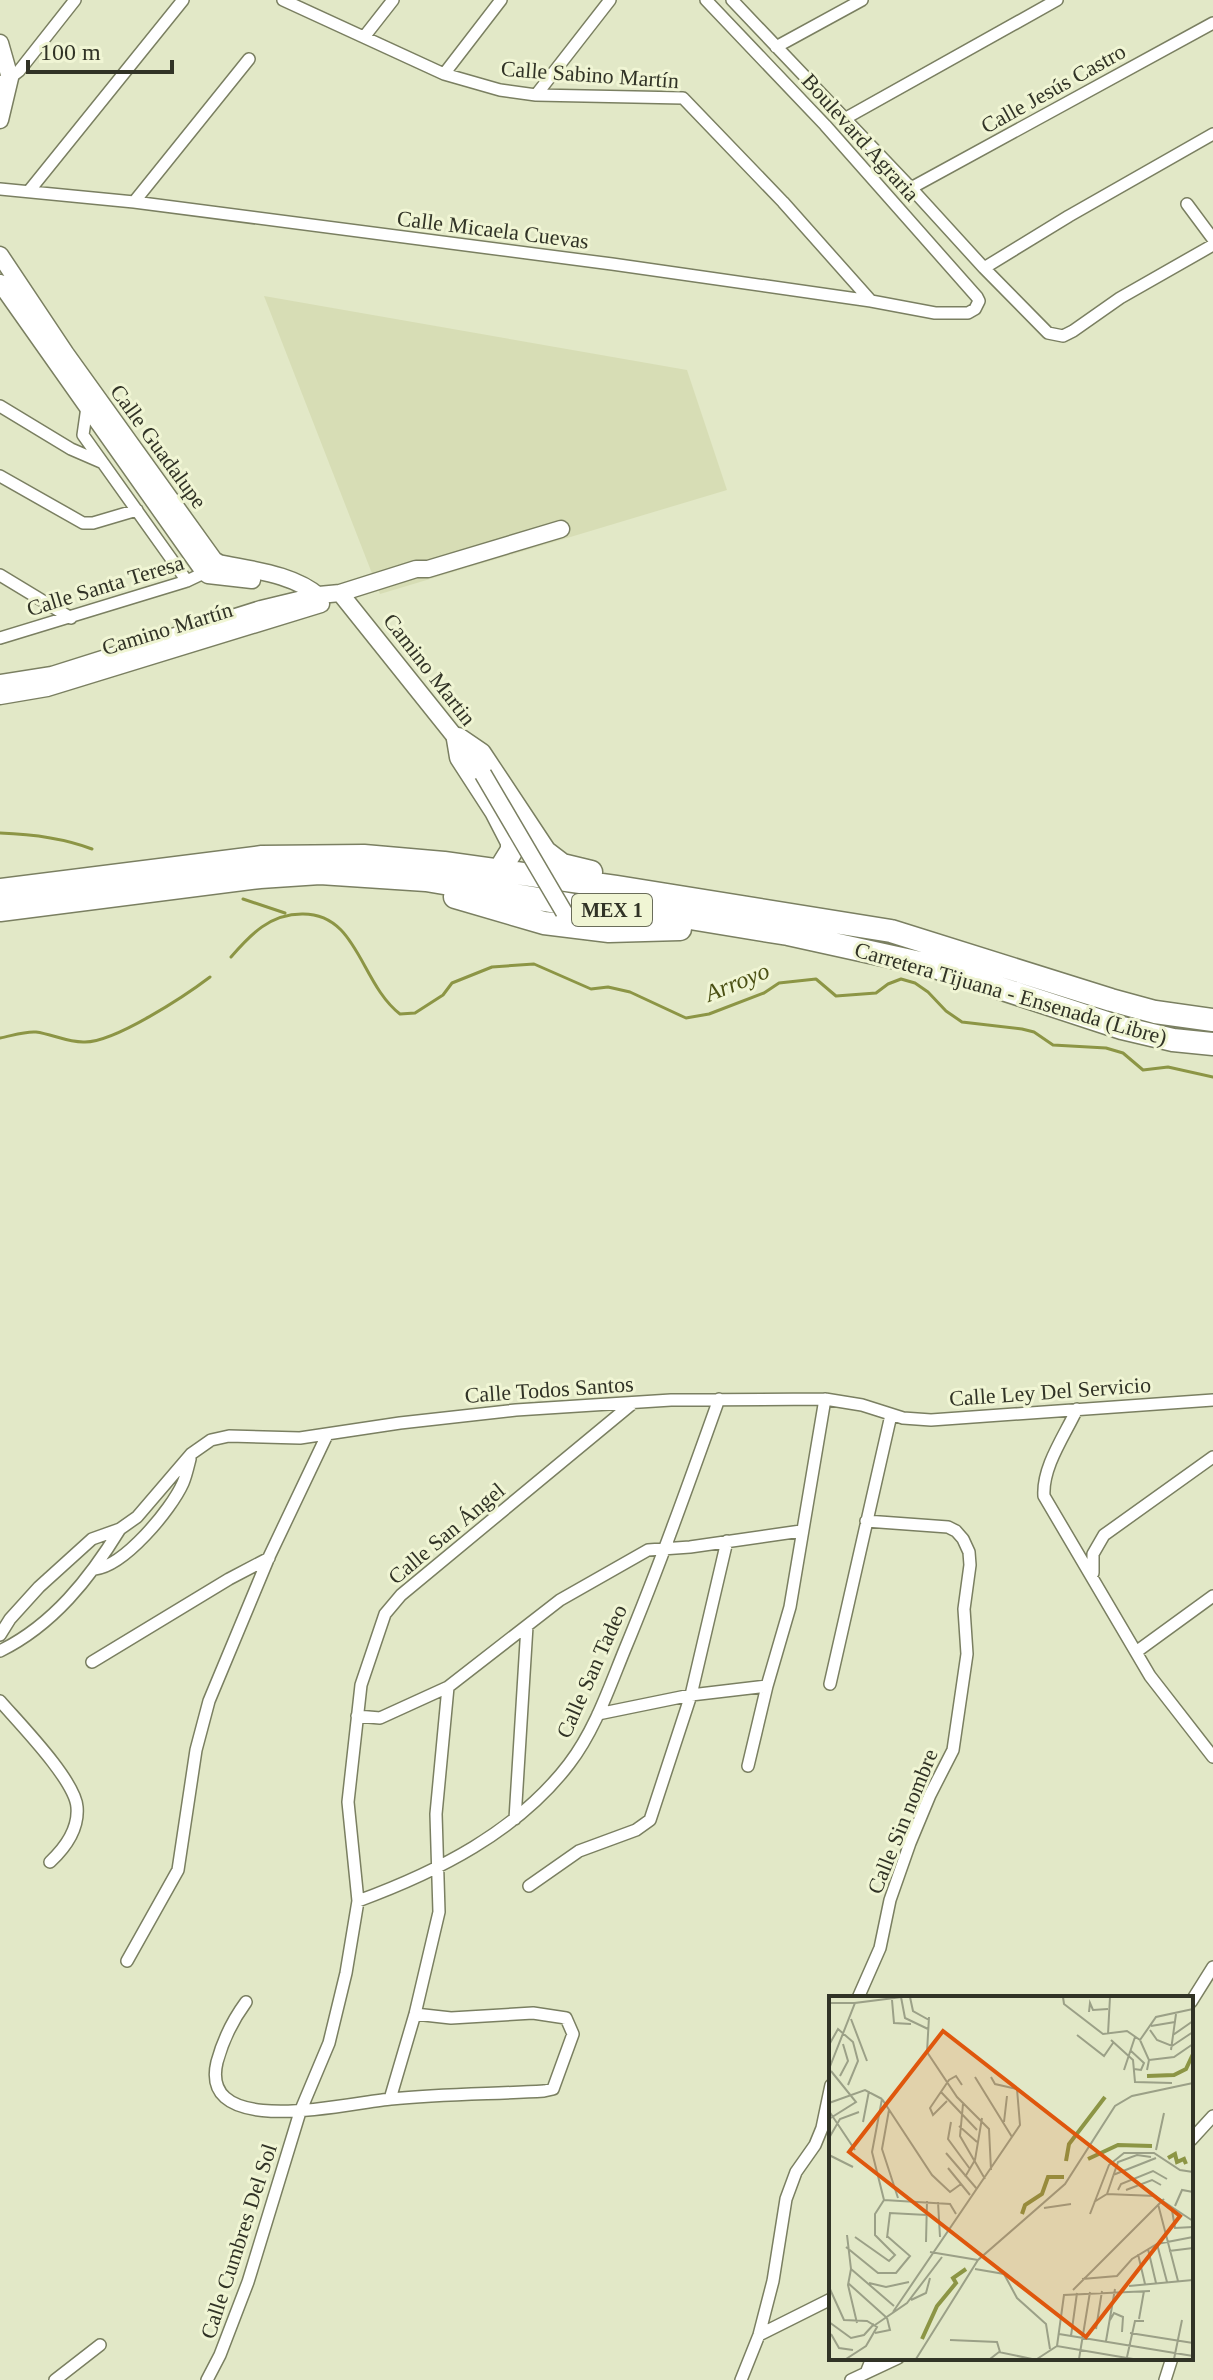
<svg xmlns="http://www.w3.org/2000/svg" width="1213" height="2380" font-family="'Times New Roman',serif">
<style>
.built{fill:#d7ddb5}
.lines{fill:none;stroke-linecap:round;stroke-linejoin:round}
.stream{stroke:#8c9545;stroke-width:3}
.street-casing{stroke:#7a7f61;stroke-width:14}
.secondary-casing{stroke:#7a7f61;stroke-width:19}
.highway-casing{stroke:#7a7f61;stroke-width:25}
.street{stroke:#fff;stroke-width:11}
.secondary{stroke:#fff;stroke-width:16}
.highway{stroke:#fff;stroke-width:22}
.secondary-bridge-casing{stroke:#7a7f61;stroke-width:19;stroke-linecap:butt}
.secondary-bridge{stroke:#fff;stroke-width:16}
.labels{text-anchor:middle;stroke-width:6;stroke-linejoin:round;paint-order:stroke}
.shield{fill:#f0f5d4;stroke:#6a6d5a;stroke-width:2}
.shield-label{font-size:20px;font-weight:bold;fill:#313326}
.street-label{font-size:22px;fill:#313326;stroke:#f0f5d4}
.water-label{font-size:24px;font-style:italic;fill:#4b5014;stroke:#f0f5d4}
.inset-river{fill:none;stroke:#8c9545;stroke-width:4}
.inset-road{fill:none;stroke:#9ba087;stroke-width:2}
.view{fill:#df570d;fill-opacity:0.15;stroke:#df570d;stroke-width:4}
.inset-edge{fill:none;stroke:#313326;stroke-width:4}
</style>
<rect width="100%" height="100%" fill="#e2e8c7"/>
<path class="built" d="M264 296 687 370 727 490 380 594Z"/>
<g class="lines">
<path class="stream" d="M0 833C30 834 63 838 92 849
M243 899 285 913
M231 957C251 934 270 914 302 914 358 913 360 983 400 1014L415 1013 443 995 452 983 492 967 534 964 591 989 608 987 630 992 686 1018 709 1014 764 993 779 983 816 979 836 996 876 993 888 984 901 979 915 983 928 992 946 1011 962 1022 1022 1029 1034 1032 1053 1045 1106 1048 1123 1053 1143 1070 1168 1067 1213 1077
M0 1038C11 1036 25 1031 36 1032 52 1034 69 1043 85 1042 115 1042 185 996 210 977"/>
<defs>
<path id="street" d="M283 0 444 74 500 90 536 95 683 98 783 202 871 301
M732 0 911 188 984 268 1048 333 1063 336 1073 331 1120 298 1213 245
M364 37 393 0
M776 47 862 0
M444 74 501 0
M0 82 10 78 19 71 75 0
M536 95 610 0
M846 118 1057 0
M911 188 1213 23
M0 189 134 202 612 264 871 301 935 313H968L975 309 979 301 977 297 825 125 706 0
M29 191 183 0
M134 202 249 59
M1187 204 1213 239
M984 268 1069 216 1213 134
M0 406 71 449 101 462
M87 407 83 435 187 581
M0 476 83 523H93L137 510
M0 575 71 618
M0 638 187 581 208 571
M1077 1409C1065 1435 1042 1467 1044 1496L1150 1676 1213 1757
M95 1569C124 1566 171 1510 183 1483 186 1476 188 1467 190 1459
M1093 1573V1554L1104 1535 1213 1457
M0 1635 10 1619 39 1587 92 1539 120 1529 137 1517 191 1454 211 1440 229 1436 300 1438 400 1423 516 1410 671 1400 825 1399 862 1405 903 1418 931 1420 1213 1400
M0 1651C53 1625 90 1578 120 1529
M1136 1652 1213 1596
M92 1662 229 1579 269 1558
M830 1684 891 1415
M0 1701C19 1723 75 1780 77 1807 79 1830 65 1848 50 1862
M598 1714 691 1695 767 1686
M357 1716 380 1718 448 1687 560 1600 648 1550 690 1547 801 1531
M748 1766 767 1686 790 1607 825 1399
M515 1819 527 1626
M529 1886 579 1851 636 1830 650 1820 691 1695 727 1541
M358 1901C437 1872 517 1832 569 1764 595 1730 609 1688 625 1649 659 1567 689 1483 719 1399
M127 1961 178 1870 196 1750 209 1701 269 1557 327 1435
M858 1998 880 1948 890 1900 910 1843 930 1795 953 1750 967 1654 964 1609 970 1565 969 1552 963 1539 956 1531 948 1527 866 1521
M246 2002C232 2021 223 2040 217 2062 198 2141 352 2102 391 2099 442 2094 493 2094 544 2091L553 2089 573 2034 566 2018 533 2013 451 2018 415 2014
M1191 2002 1213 1967
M390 2099 415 2014 439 1912 436 1814 448 1687
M1191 2140 1213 2116
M759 2335 831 2299
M866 2373 872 2358
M55 2380 100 2345
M207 2380 220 2355 248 2282 300 2112 329 2043 346 1973 358 1901 348 1802 361 1685 385 1614 401 1595 633 1403
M741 2380 759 2335 773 2281 786 2199 796 2172 815 2145 822 2128 831 2085
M851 2380 898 2358
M1165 2380 1172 2358"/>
<path id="secondary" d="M0 43 10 78 0 120
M0 255 66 354 214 560 219 563C252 570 294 574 320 597
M0 283 204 572 208 575 252 580
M340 593 464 748
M0 683 52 675 261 609 319 595 340 593 416 569H428L561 529
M0 696 47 688 321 604"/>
<path id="highway" d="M458 739 480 754 545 852 562 865 591 872
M458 739 461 757 496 811 512 842V850L499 871
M0 890 262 857 364 856 444 863 616 887 891 931 1111 1000 1155 1012 1213 1020
M455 897 544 923 609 931 680 929
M0 910 260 877 320 873 426 880 586 907 690 918 788 934 929 965 1122 1028 1173 1040 1213 1044"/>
</defs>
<use href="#street" class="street-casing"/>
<use href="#secondary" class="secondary-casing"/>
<use href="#highway" class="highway-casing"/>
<use href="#street" class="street"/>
<use href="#secondary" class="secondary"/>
<use href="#highway" class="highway"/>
<defs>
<path id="secondary-bridge" d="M483 774 564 912"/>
</defs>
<use href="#secondary-bridge" class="secondary-bridge-casing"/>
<use href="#secondary-bridge" class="secondary-bridge"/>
</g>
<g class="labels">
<rect class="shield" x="572" y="894" width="80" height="32" rx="6"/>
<g class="shield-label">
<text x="612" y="917">MEX 1</text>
</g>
<g class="street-label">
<text transform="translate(590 74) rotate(4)" y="8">Calle Sabino Martín</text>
<text transform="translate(1053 88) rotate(-29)" y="8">Calle Jesús Castro</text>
<text transform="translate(861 137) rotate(48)" y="8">Boulevard Agraria</text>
<text transform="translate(493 229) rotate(7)" y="8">Calle Micaela Cuevas</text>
<text transform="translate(159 446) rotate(54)" y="8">Calle Guadalupe</text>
<text transform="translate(105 585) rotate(-17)" y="8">Calle Santa Teresa</text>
<text transform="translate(167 628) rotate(-17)" y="8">Camino Martín</text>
<text transform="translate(430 669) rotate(52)" y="8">Camino Martin</text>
<text transform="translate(1011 993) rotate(16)" y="8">Carretera Tijuana - Ensenada (Libre)</text>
<text transform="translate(549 1389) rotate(-4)" y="8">Calle Todos Santos</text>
<text transform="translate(1050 1391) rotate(-4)" y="8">Calle Ley Del Servicio</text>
<text transform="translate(446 1533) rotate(-40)" y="8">Calle San Ángel</text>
<text transform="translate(591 1671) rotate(-66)" y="8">Calle San Tadeo</text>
<text transform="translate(902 1821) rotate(-68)" y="8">Calle Sin nombre</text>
<text transform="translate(238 2241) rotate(-72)" y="8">Calle Cumbres Del Sol</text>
</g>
<g class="water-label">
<text transform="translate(737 982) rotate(-22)" y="8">Arroyo</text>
</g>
</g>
<g transform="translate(829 1996)">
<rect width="364" height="364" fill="#e2e8c7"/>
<path class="inset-river" d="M318 80 345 79 357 73 364 58M339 162 346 158 348 166 355 163 357 168M259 163 289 149 323 150M237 165 240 148 276 101M193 218 196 209 213 198 219 181H235M93 343 108 310 127 287 124 282 137 273"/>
<path class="inset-road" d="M72 1 76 22 99 33M81 1 84 15 100 24M234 1 235 8 274 38 298 35 311 44M63 4 65 27 82 28M0 7H26M260 16 261 7 264 14 279 13M100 21 98 56 128 101 160 133 162 174M22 23 38 65M322 30 346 26M321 34 328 44 343 50 364 36M279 38 281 1M248 39 275 60 284 47M344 39 364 25M282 44 304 64 306 86 343 87M311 44 327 21 364 13M311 44 320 64 318 74M0 49 9 33 24 46 29 65 19 89M301 54 315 67 312 74 305 73M342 54 347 18M320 64 345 61 364 48M0 73 26 7 73 1M295 74 306 41M11 80 19 65 14 48M146 81 183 141M112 96 148 134M53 103 103 179 121 196 132 188M53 103 43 156 55 204M118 105 104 119 101 112 120 84 127 80 133 89M0 107 36 94 53 103M134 108 131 140 156 183M60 114 53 153 69 202M0 115 26 154M0 123 27 106 2 75M34 126 40 95M122 126 119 143 141 173M175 126 178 100M130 130 148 146M0 142 11 123 30 116M327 154 335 117M117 157 148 193M0 159 24 171M119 172 141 199M284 179 327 162M136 181 146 164 153 122M289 194 292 188 324 175 338 183M297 194 323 184 332 189M278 198 289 166 308 159 322 161M109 206 111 241M265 206 278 198 326 200 364 225M329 208 349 285M346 210 353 194 364 196M215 212 242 208M343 214 346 232 364 231M261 218 280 169 295 157H325L351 174 364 176M18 239 22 273 65 310M26 241 60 265 66 259 46 239V218L55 204 121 208 127 218M58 242 61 217 98 219M97 246 98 205M328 248 338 286M17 251 49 277H67L81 260 58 240M319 253 327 287M340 255 364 252M101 256 149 264M309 258 316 288M22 273 19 289 28 327M146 273 175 278 188 302 217 328 221 353M253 283 288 280 303 263 328 248 364 241M19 287 58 322M40 287 57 291 80 286M300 290 364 284M0 291 15 324 38 325 48 331 37 350 17 363M244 294 335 203M82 304 97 297 101 282M64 316 191 129 188 93 166 88 162 81M310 323 315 295M281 324 285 317 294 321 293 336M0 326 22 342 35 339 45 328M46 329 78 307 113 261M267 333 273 295M46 337 61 334 58 322M301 337 364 347M2 338 10 352 24 354M230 338 364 360M242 340 248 297M121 344 168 346 171 356M277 345 286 293M228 350 235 299 321 295M298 361 306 325H315M87 363 149 264 236 188 286 110 303 100 364 87M161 363 170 356 203 363M208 363 228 350 304 363M250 363 261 296M345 363 353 324"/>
<path class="view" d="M114 35 351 220 257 341 20 156Z"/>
<rect width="364" height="364" class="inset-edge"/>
</g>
<path d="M28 60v12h144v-12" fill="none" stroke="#313326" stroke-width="4"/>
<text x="40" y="60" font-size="24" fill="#313326" stroke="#f0f5d4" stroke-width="6" paint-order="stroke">100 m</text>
</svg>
